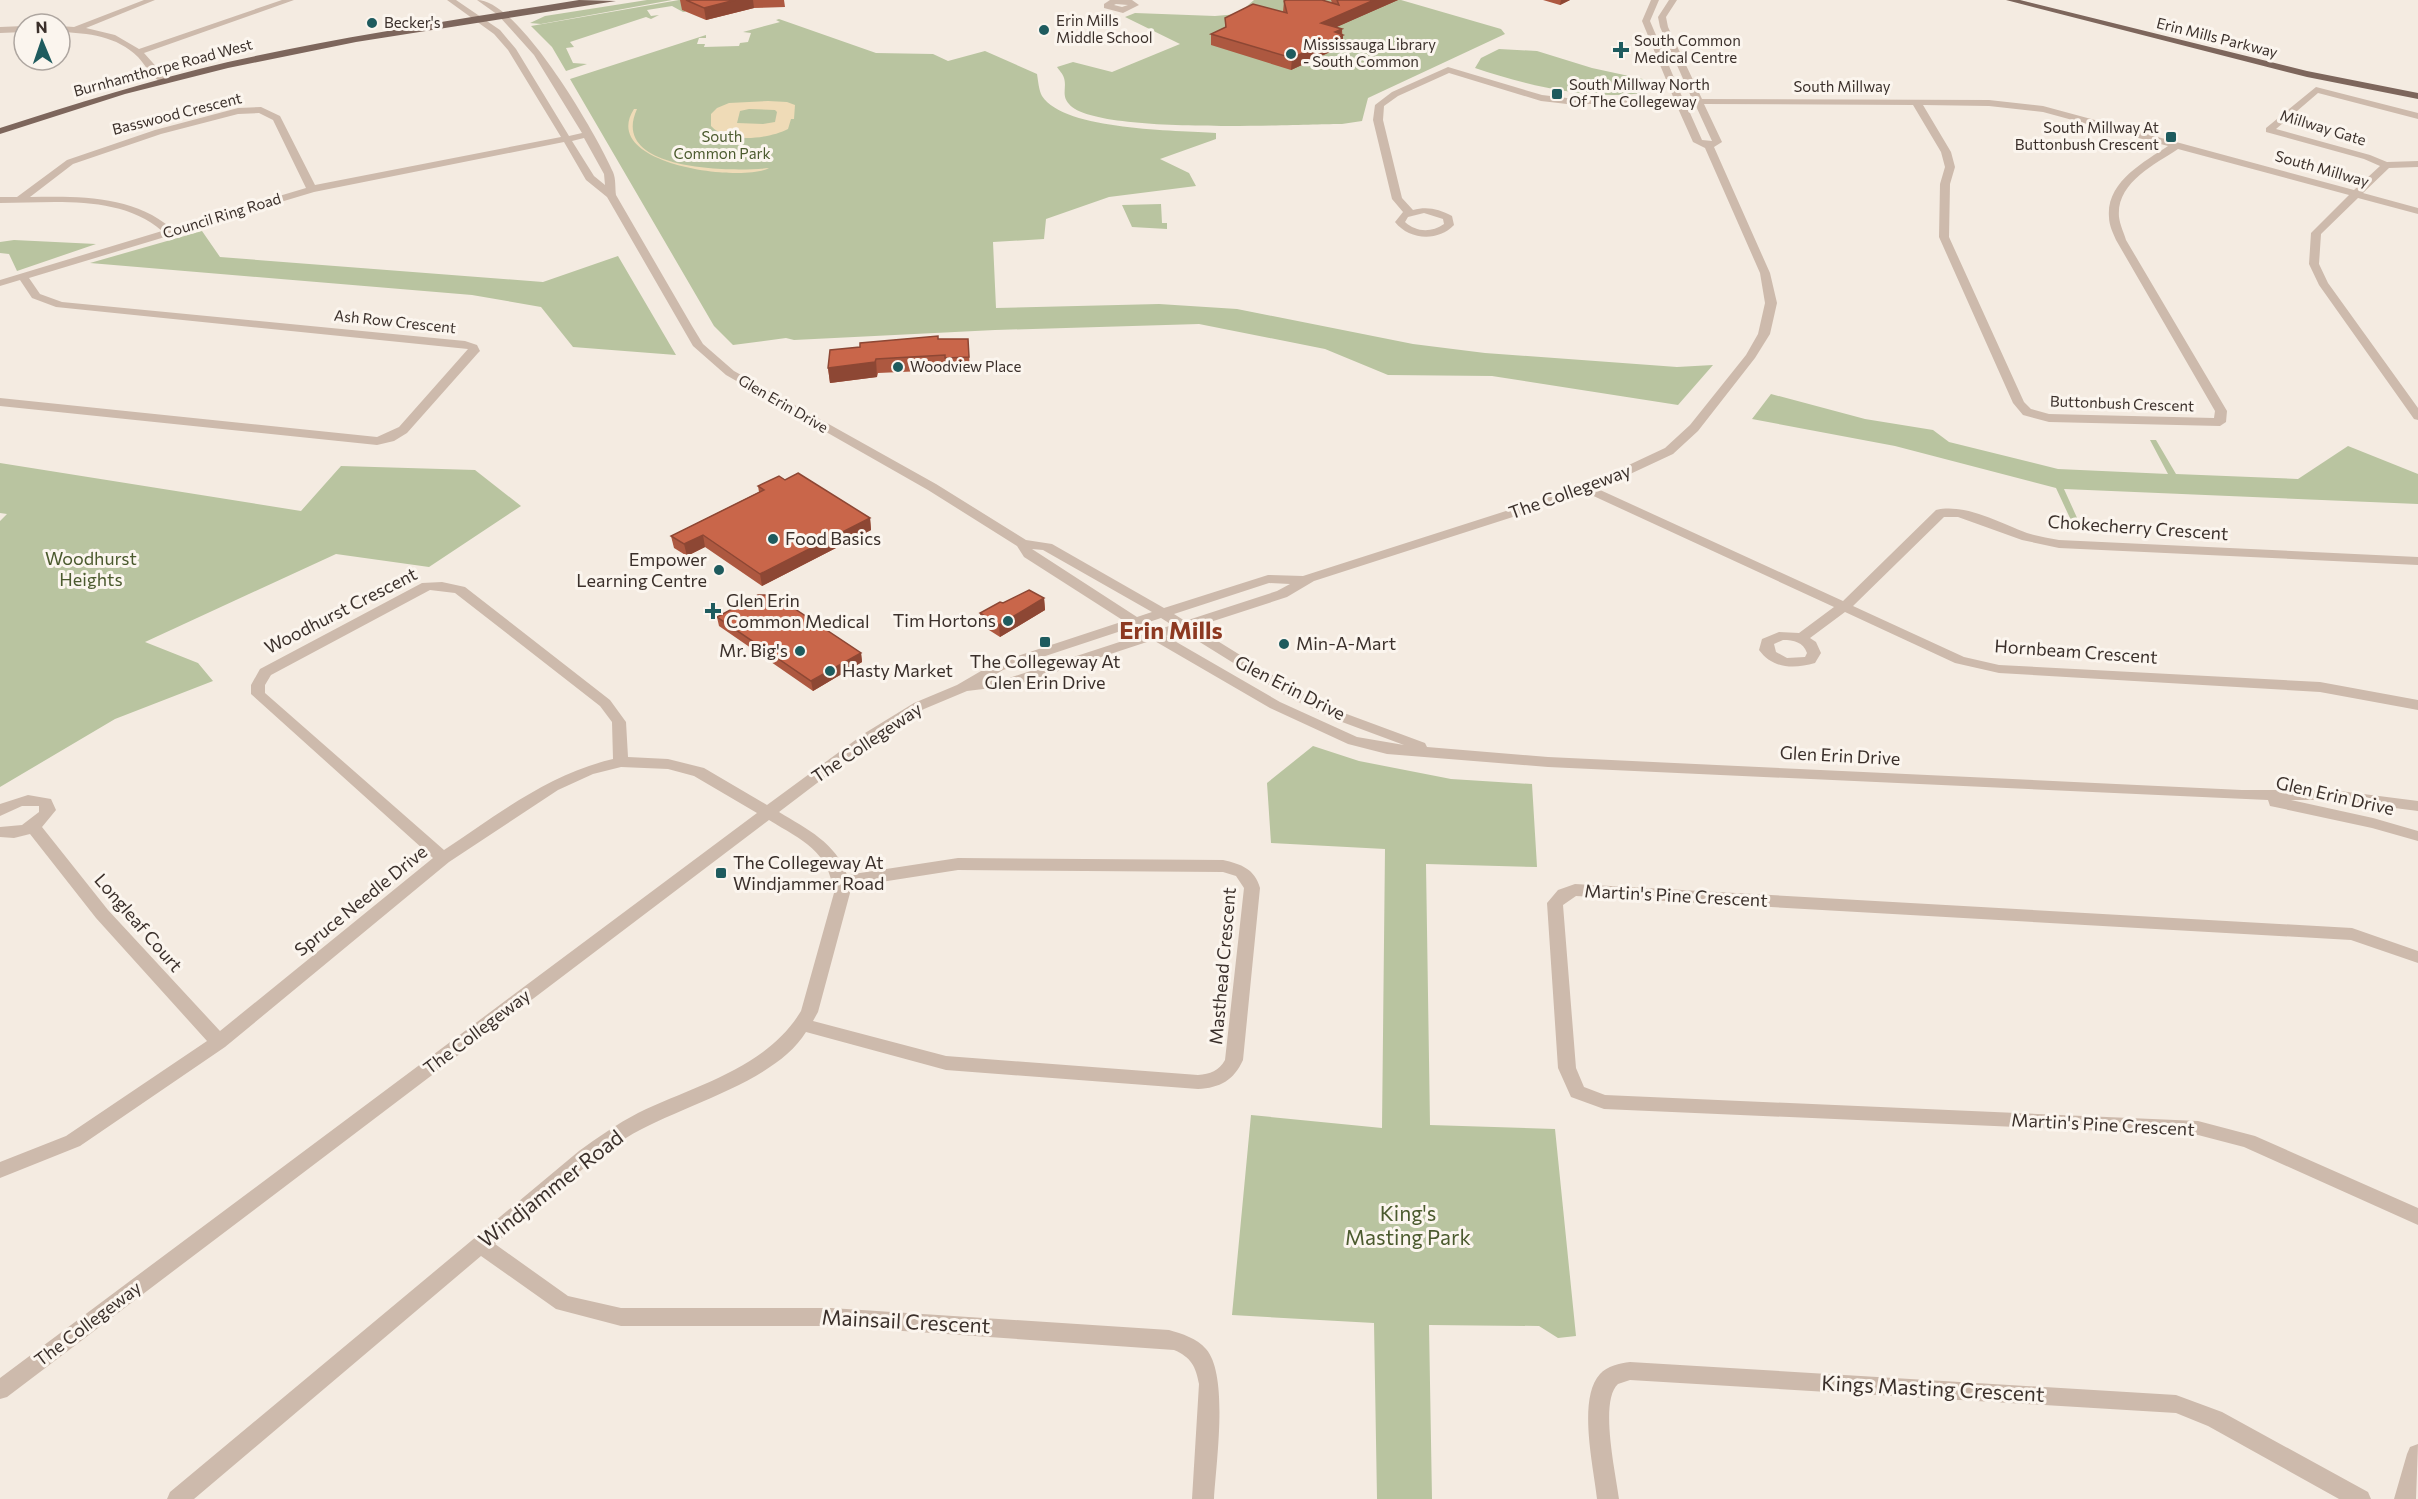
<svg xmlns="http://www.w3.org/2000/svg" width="2418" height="1499" font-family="Commissioner,sans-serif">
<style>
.green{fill:#b9c4a0}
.sand{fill:#efdbb7;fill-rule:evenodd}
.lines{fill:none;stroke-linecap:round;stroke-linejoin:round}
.minor{fill:#cdbaac;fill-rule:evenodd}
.major{fill:#7d665c;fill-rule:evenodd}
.wall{fill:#ad5840}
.shaded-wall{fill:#8d4734}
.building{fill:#c9664a;stroke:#8d4734;stroke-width:1.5}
.poi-dot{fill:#1e5b5e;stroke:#fbf5ee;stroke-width:2}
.labels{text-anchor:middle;stroke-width:6;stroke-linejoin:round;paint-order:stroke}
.far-poi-label{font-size:15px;fill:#3b302b;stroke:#fbf5ee;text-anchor:start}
.far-street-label{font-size:15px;fill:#3b302b;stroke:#fbf5ee}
.far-park-label{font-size:15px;fill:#4b5a2e;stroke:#fbf5ee}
.street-label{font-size:18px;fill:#3b302b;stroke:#fbf5ee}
.poi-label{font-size:18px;fill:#3b302b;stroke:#fbf5ee;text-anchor:start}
.park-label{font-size:18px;fill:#4b5a2e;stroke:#fbf5ee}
.near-street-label{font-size:21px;fill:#3b302b;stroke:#fbf5ee}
.near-park-label{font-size:21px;fill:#4b5a2e;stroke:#fbf5ee}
.district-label{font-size:24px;font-weight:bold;fill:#8d3921;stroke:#fbf5ee}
</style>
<rect width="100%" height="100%" fill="#f4ebe1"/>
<path class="green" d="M647 0H672L541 24 530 23 545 16Z
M679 0H718L683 10 686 12H683L672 6 647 10 651 16 659 15 651 19 646 17 570 42 574 47 566 48 573 63 587 64 566 71 552 47 531 26Z
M1254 0H1401L1501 29 1505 34 1368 98 1362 121 1342 124C1296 124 1094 135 1069 104 1061 95 1067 88 1064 78 1063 74 1059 70 1057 67L1073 62 1112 72 1180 44 1125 17 1135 13 1215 16 1238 14Z
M779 19 876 53 933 54 948 61 985 51 1037 74C1038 80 1039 91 1042 96 1065 131 1177 130 1216 133V139L1160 159 1189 173 1196 186 1109 197 1046 219 1044 239 993 242 996 308 1159 304 1237 309 1413 344 1485 353 1677 367 1713 365 1678 405 1492 376 1388 375 1325 349 1199 324 995 330 794 340 786 338 733 345 714 326 570 79 706 35V38H699L697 44H705L704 47 739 46 740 43 748 42 751 33 743 32 780 22 776 20Z
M1499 49 1537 51 1592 68 1652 81 1659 86 1658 90C1602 104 1529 86 1475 68L1481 58Z
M1161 204 1162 223H1167V229L1132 227 1122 205Z
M202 231 220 257 543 282 618 256 676 355 573 347 541 307 472 295 90 263Z
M14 240 96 244 17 271 9 254 0 253V242Z
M1771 394 1865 419 1933 430 1949 442 2058 469 2168 474 2150 440H2156L2176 474 2298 479 2348 446 2418 474V504L2064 489 2083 531H2076L2056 488 1895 446 1752 419Z
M0 463 301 511 341 466 475 470 521 506 429 567 336 554 145 642 198 663 213 681 115 719 0 787V521L7 514 0 513Z
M1313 746 1359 761 1451 779 1532 784 1537 867 1426 864 1430 1125 1555 1129 1576 1336 1558 1338 1539 1326 1429 1325 1432 1499H1377L1374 1323 1232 1315 1251 1115 1382 1128 1385 849 1271 843 1267 783Z"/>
<path class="sand" d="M768 101 787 102 795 105 794 119H791L788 129C769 139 727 144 711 126V114L717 108 729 103ZM749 109 775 110 777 112 775 122 763 124 737 123 740 111Z
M634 109H637C608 172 734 172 769 168 743 183 598 165 634 109Z"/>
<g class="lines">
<path class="minor" d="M144 0H155L86 28 115 35 139 49 282 0H294L144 53 169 81 164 84C153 79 146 66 138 57 117 36 88 33 60 32V26L74 27Z
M447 0H456L500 30 516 49 569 136 582 133 534 55 498 15 477 0C519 0 597 135 613 172 616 179 615 188 616 195L692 326 703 344 734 371 936 484 1026 540 1052 544 1164 608 1268 575 1303 576 1584 486 1665 448 1690 425 1746 355 1758 334 1765 303 1760 273 1705 148 1693 142 1676 104H1567L1541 101 1449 73 1398 96 1384 106 1383 120 1402 198 1413 210C1427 206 1439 209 1452 216L1454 225C1438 242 1409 240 1395 222L1403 212 1392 199 1373 120 1375 105 1392 92 1448 67 1542 95 1567 98 1674 99 1642 21 1651 0H1659L1650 21 1683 99H1692L1660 27 1658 17 1669 0H1677L1666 17 1668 27 1702 99 1989 100 2043 106 2354 190 2380 166 2364 159 2266 132V128L2316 87 2418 113V119L2318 93 2276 129 2370 155 2387 162 2418 161V167L2389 168 2363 193 2418 208V214L2358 198 2321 234 2319 264 2328 283 2418 408V420L2414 419 2319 285 2309 264 2311 233 2349 195 2178 149C2154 165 2116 183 2119 217 2120 225 2124 233 2126 240L2227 411 2226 422 2220 426 2049 422 2023 415 2013 403 1939 237 1940 184 1945 167 1941 152 1913 105 1704 104 1722 142 1714 147 1770 273 1777 303 1770 334 1755 358 1698 431 1673 454 1598 489 1843 601 1936 510C1965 503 2000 523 2027 533 2037 536 2048 538 2059 540L2418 557V565L2059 548 2022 540 1958 517H1944L1853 606 1964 657 1999 665 2320 682 2418 700V710L2320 692 1999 673 1955 663 1845 612 1810 638 1816 642 1821 653 1815 663C1794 669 1773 669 1759 650L1762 639 1779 632 1799 633 1834 607 1587 493 1314 581 1287 597 1195 627 1298 691 1344 713 1425 743 1427 747 1548 757 2242 790H2332L2418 801V811L2332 800H2291L2373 818 2418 831V841L2372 828 2275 807 2270 806 2268 800 1548 767 1387 754 1348 744 1270 708 1153 640 1016 685 967 691 924 709 875 739 779 812C807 829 836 843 847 875L958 858 1223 860C1241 864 1255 869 1260 888L1243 1060C1234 1080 1220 1088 1198 1089L946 1070 806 1032C774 1084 677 1106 626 1138 579 1168 537 1208 495 1244L568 1296 621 1308H831L1169 1330C1182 1334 1197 1338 1206 1349 1229 1375 1216 1463 1214 1499H1192L1199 1384C1196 1367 1191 1357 1174 1350L831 1326H621L556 1309 481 1256 194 1499H167L170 1492 579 1151C598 1137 617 1124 638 1113 695 1085 766 1069 801 1011L834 893C828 850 803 841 769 820L7 1397 0 1399V1378L757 813 694 776 668 769 621 767 593 774 558 790 449 862 225 1047 80 1146 0 1178V1162L66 1136 207 1041 96 918 30 834 14 838 0 837V827L22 825 39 812V806H22L0 816V804L28 795 51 799 56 810 42 827 108 910 220 1031 433 858 251 694V685L260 669 422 583 442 582 465 587 610 700 626 722 628 757 668 759 704 768 767 805 865 733 914 703 957 685 993 664 1124 621 1024 557 1017 546 928 490 726 375 693 346 607 197 586 180 564 142 314 192 29 278 40 294 62 302 465 341 477 345 480 351 478 353 407 433 394 441 377 445 0 406V398L377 437 399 427 468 349 56 307 32 298 20 280 0 286V280L162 231C120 194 52 203 0 203V197H17L67 160 155 130 238 108 261 107 280 116 315 185 561 137 508 50 494 34ZM1686 104H1695L1712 141 1702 140ZM1923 105 1989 106 2043 112 2168 146C2144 162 2106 182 2109 217 2109 225 2113 233 2116 240L2215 411 2214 418 2049 414 2031 409 2024 402 1949 237 1950 184 1955 167 1951 152ZM259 113 273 120 306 188 171 228C133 195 77 196 30 197L73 164 161 134 238 114ZM584 138 604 174 605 185 594 176 572 141ZM1424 213 1443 219 1444 224C1431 233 1416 232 1405 222L1408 217ZM1032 549 1043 550 1152 612 1137 617ZM1269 583 1290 584 1277 591 1185 621 1174 614ZM430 590 455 593 600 706 612 722 613 759C549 774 498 814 444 850L265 693V685L271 675ZM1161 618 1172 625 1157 630 1146 623ZM1133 627 1144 634 1009 678 986 680 1003 670ZM1182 631 1288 697 1334 719 1404 745 1357 737 1280 702 1166 636ZM1783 640C1794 640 1803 642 1807 653L1805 657 1787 658 1776 652 1774 644ZM958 870 1223 872 1236 876 1244 888 1225 1060C1219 1071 1210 1074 1198 1075L946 1056 813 1021 818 1012 850 893 849 887Z
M1110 0H1132L1139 5 1123 13 1104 8V4ZM1116 4 1128 5 1122 7 1114 5Z
M24 26V32L0 33V27Z
M1575 884 2352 928 2418 951V963L2351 940 1576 896 1563 905 1576 1068 1584 1087 1605 1095 2198 1121 2255 1136 2418 1208V1225L2244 1147 2198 1135 1604 1109 1571 1097 1558 1068 1547 903 1558 890Z
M1630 1362 2176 1395 2222 1412 2368 1492 2371 1499H2339L2208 1426 2176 1413 1630 1380 1618 1384C1599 1401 1616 1474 1619 1499H1597C1594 1468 1577 1399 1600 1374 1607 1366 1620 1363 1630 1362Z
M2418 1444 2416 1499H2394L2407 1454 2410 1447Z"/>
<path class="major" d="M579 0 616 1 356 42 228 68 125 94 0 134V128C75 104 151 80 228 62 344 36 462 19 579 0Z
M2006 0H2020L2307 71 2418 93V99L2307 77Z"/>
</g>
<path class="wall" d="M680 0H784L785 7 754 8 706 20 682 10Z
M1331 0H1398L1336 27 1342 29 1343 46 1291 70 1211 45V34L1225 28V18L1283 12 1284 1 1332 3Z
M1543 0H1570L1560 5Z
M938 339 969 354 970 372 946 373V370L878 373 877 377 830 383 828 368Z
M785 480 870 518 871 530 762 586 705 547 687 556 674 548 671 536 759 492 758 486Z
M1044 598 1045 610 1000 637 981 625 980 613 1003 603Z
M717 617 861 653 862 662 813 691 719 626Z"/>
<path class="shaded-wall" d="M735 0H753L754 8 706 20 704 8Z
M1374 0H1398L1321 34V23Z
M1561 0H1570L1560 5Z
M1342 29 1341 36 1343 35V46L1291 70 1292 58 1335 32Z
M876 359 877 377 830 383 828 368Z
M870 518 871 530 762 586 760 574Z
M703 535 705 547 687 556 684 544Z
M1044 598 1045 610 1000 637 999 625Z
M861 653 862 662 813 691 811 681Z"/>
<path class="building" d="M686 0H735L704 8Z
M1286 0H1322L1339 5 1337 0H1374L1321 23 1342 29 1335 32 1343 35 1292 58 1211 34 1226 27 1225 18 1253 4 1287 13 1284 1Z
M938 336V339H968L969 357 945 358V355L876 359 875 362 828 368 830 350 860 347V343Z
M798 473 870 518 760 574 703 535 684 544 671 536 764 490 758 486 779 476 785 480Z
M1029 590 1044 598 999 625 980 613 1000 602 1003 603Z
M758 595H774L861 653 811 681 717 617Z"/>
<g class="poi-dot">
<circle cx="372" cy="23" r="6"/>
<circle cx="1044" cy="30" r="6"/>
<path d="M1618 41h6v6h6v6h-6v6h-6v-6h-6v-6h6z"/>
<circle cx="1291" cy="54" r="6"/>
<rect x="1551" y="88" width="12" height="12" rx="3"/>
<rect x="2165" y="131" width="12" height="12" rx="3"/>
<circle cx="898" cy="367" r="6"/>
<circle cx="773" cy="539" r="6"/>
<circle cx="719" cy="570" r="6"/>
<path d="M710 602h6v6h6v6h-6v6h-6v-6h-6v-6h6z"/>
<circle cx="1008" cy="621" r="6"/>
<rect x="1039" y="636" width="12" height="12" rx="3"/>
<circle cx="1284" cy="644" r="6"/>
<circle cx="800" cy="651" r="6"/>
<circle cx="830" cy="671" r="6"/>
<rect x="715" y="867" width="12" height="12" rx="3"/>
</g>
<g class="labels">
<g class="far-poi-label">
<text x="1056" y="26">Erin Mills<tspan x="1056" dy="17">Middle School</tspan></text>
<text x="384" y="28">Becker's</text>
<text x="1634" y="46">South Common<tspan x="1634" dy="17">Medical Centre</tspan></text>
<text x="1303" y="50">Mississauga Library<tspan x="1303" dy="17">- South Common</tspan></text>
<text x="1569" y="90">South Millway North<tspan x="1569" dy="17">Of The Collegeway</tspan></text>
<text x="2159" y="133" text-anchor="end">South Millway At<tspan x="2159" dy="17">Buttonbush Crescent</tspan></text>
<text x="910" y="372">Woodview Place</text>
</g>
<g class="far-street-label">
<text transform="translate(2217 38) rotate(14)" y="5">Erin Mills Parkway</text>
<text transform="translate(163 68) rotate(-15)" y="5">Burnhamthorpe Road West</text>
<text x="1842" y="92">South Millway</text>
<text transform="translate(177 114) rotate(-14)" y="5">Basswood Crescent</text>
<text transform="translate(2323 128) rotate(17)" y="5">Millway Gate</text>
<text transform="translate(2322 169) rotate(16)" y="5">South Millway</text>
<text transform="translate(222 216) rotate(-17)" y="5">Council Ring Road</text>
<text transform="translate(395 322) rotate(6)" y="5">Ash Row Crescent</text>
<text transform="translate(783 404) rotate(30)" y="5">Glen Erin Drive</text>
<text transform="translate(2122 404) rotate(2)" y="5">Buttonbush Crescent</text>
</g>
<g class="far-park-label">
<text x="722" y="142">South<tspan x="722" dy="17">Common Park</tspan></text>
</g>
<g class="street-label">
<text transform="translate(1570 492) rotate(-20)" y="6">The Collegeway</text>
<text transform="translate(2138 528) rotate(4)" y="6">Chokecherry Crescent</text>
<text transform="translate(341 611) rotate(-27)" y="6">Woodhurst Crescent</text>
<text transform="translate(2076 652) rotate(4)" y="6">Hornbeam Crescent</text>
<text transform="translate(1290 688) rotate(27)" y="6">Glen Erin Drive</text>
<text transform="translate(867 743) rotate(-34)" y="6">The Collegeway</text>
<text transform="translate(1840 756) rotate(3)" y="6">Glen Erin Drive</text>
<text transform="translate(2335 796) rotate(13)" y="6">Glen Erin Drive</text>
<text transform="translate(1676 896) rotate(3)" y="6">Martin's Pine Crescent</text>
<text transform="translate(361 901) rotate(-39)" y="6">Spruce Needle Drive</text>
<text transform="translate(138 923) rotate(49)" y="6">Longleaf Court</text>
<text transform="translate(1223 966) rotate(-85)" y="6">Masthead Crescent</text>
<text transform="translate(477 1032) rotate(-37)" y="6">The Collegeway</text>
<text transform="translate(2103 1125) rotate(3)" y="6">Martin's Pine Crescent</text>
<text transform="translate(88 1324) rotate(-37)" y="6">The Collegeway</text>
</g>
<g class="poi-label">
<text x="785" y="545">Food Basics</text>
<text x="707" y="566" text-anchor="end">Empower<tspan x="707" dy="21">Learning Centre</tspan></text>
<text x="726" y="607">Glen Erin<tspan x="726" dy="21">Common Medical</tspan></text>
<text x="996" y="627" text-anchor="end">Tim Hortons</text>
<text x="1296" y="650">Min-A-Mart</text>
<text x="788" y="657" text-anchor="end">Mr. Big's</text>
<text x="1045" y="668" text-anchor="middle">The Collegeway At<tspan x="1045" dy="21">Glen Erin Drive</tspan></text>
<text x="842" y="677">Hasty Market</text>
<text x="733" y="869">The Collegeway At<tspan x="733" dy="21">Windjammer Road</tspan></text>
</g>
<g class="park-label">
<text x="91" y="565">Woodhurst<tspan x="91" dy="21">Heights</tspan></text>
</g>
<g class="near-street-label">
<text transform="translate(551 1189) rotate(-38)" y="7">Windjammer Road</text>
<text transform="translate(906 1322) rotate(3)" y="7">Mainsail Crescent</text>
<text transform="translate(1933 1389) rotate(3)" y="7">Kings Masting Crescent</text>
</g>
<g class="near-park-label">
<text x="1408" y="1221">King's<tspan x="1408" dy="24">Masting Park</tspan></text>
</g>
<g class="district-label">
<text x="1171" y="639">Erin Mills</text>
</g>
</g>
<g transform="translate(42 42) rotate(358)"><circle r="28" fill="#fbf5ee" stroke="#aea6a0" stroke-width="1.5"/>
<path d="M0-4.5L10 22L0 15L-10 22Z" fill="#1e5b5e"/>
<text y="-9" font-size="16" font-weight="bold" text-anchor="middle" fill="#3b302b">N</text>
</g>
</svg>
